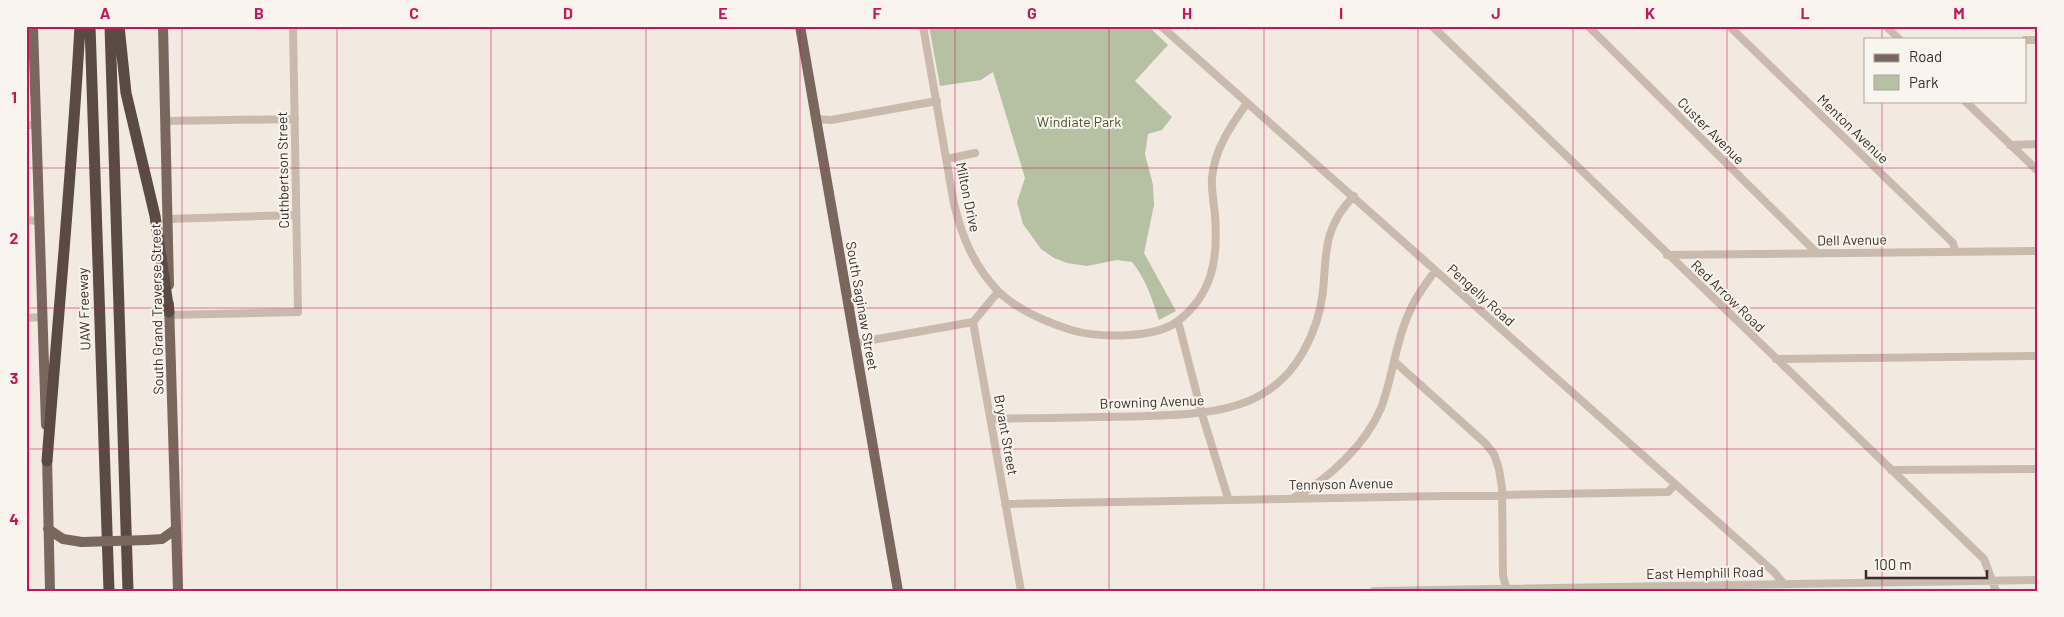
<svg xmlns="http://www.w3.org/2000/svg" width="2064" height="617" font-family="Barlow,sans-serif">
<style>
.green{fill:#b6c0a2}
.lines{fill:none;stroke-linecap:round;stroke-linejoin:round}
.minor{stroke:#c9baad;stroke-width:8}
.major{stroke:#79675e;stroke-width:10}
.highway{stroke:#594a43;stroke-width:11}
.major-bridge{stroke:#79675e;stroke-width:10}
.grid{fill:none;stroke:#c2185b;stroke-width:1;stroke-opacity:0.55}
.labels{text-anchor:middle;stroke-width:4;stroke-linejoin:round;paint-order:stroke}
.park-label{font-size:14px;fill:#485531;stroke:#f9f4ed}
.street-label{font-size:14px;fill:#382f2b;stroke:#f9f4ed}
.neatline{fill:none;stroke:#c2185b;stroke-width:2}
.grid-label{font-size:16px;text-anchor:middle;font-weight:bold;fill:#c2185b}
</style>
<rect width="100%" height="100%" fill="#f2eae1"/>
<path class="green" d="M929 26H1148L1168 45 1135 81 1172 117 1162 130 1148 134 1145 154 1153 185 1154 205 1144 253 1176 311 1159 320C1152 299 1146 279 1132 262L1117 260 1087 266 1067 263 1054 258 1041 249 1023 224 1017 202 1025 178 993 72 981 80 940 86Z"/>
<g class="lines">
<path class="minor" d="M923 26 954 204C962 237 974 266 998 291 1016 309 1046 322 1071 330 1098 338 1155 339 1178 321 1214 293 1218 257 1215 215 1214 203 1211 190 1212 177 1215 148 1231 126 1247 103
M1161 26C1366 208 1570 390 1774 572L1784 584
M1432 26 1984 559 1996 591
M1588 26 1817 253
M1729 26 1953 243 1955 251
M1886 26 1899 39
M2025 40H2038
M1965 101 2038 171
M816 119 831 120 937 101
M166 121 295 119
M26 125H36
M2010 145 2038 144
M947 159 975 153
M168 219 296 215
M26 220 39 221
M1667 255 2038 251
M998 292 973 322 1021 591
M170 315 298 312 293 26
M26 318 41 317
M1178 321 1202 414 1228 498
M855 343 973 322
M1776 359 2038 356
M1395 362 1485 443 1494 454 1499 469 1502 488 1503 576 1506 587
M991 420C1009 418 1028 418 1047 418 1080 417 1113 417 1146 416 1224 414 1287 408 1316 323 1333 274 1312 238 1354 196
M1891 470 2038 469
M1295 497C1329 479 1366 444 1381 408 1393 377 1395 343 1409 313 1415 297 1425 285 1435 271
M1005 504 1668 492 1675 484
M1374 591 2038 580"/>
<path class="major" d="M33 26 46 425
M163 26 169 285
M800 26 898 591
M169 304 178 591
M47 455 50 591
M48 529 63 539 82 542
M147 540 162 539 176 529"/>
<path class="highway" d="M90 26 109 591
M110 26 128 591
M119 26 126 93 155 216 169 312
M47 461C58 316 72 171 80 26"/>
<path class="major-bridge" d="M82 542 147 540"/>
</g>
<path class="grid" d="M182 26V591M337 26V591M491 26V591M646 26V591M800 26V591M955 26V591M1109 26V591M1264 26V591M1418 26V591M1573 26V591M1727 26V591M1882 26V39M1882 101V591M26 168H2038M26 308H2038M26 449H2038"/>
<g class="labels">
<g class="park-label">
<text x="1079" y="127">Windiate Park</text>
</g>
<g class="street-label">
<text transform="translate(1853 129) rotate(44)" y="5">Menton Avenue</text>
<text transform="translate(1711 131) rotate(45)" y="5">Custer Avenue</text>
<text transform="translate(283 170) rotate(-91)" y="5">Cuthbertson Street</text>
<text transform="translate(968 197) rotate(78)" y="5">Milton Drive</text>
<text transform="translate(1852 240) rotate(-1)" y="5">Dell Avenue</text>
<text transform="translate(1481 295) rotate(42)" y="5">Pengelly Road</text>
<text transform="translate(1728 296) rotate(44)" y="5">Red Arrow Road</text>
<text transform="translate(862 306) rotate(80)" y="5">South Saginaw Street</text>
<text transform="translate(84 309) rotate(-92)" y="5">UAW Freeway</text>
<text transform="translate(157 309) rotate(-91)" y="5">South Grand Traverse Street</text>
<text transform="translate(1152 402) rotate(-2)" y="5">Browning Avenue</text>
<text transform="translate(1006 435) rotate(80)" y="5">Bryant Street</text>
<text transform="translate(1341 484) rotate(-1)" y="5">Tennyson Avenue</text>
<text transform="translate(1705 573) rotate(-1)" y="5">East Hemphill Road</text>
</g>
</g>
<rect width="2064" height="617" fill="none" stroke="#f9f4ed" stroke-width="55"/>
<rect x="1864" y="38" width="162" height="65" fill="#f9f4ed" stroke="#aca59f"/>
<rect x="1874" y="54" width="25" height="8" fill="#79675e" stroke="#aca59f"/>
<text x="1909" y="62" font-size="15" fill="#382f2b">Road</text>
<rect x="1874" y="75" width="25" height="15" fill="#b6c0a2" stroke="#aca59f"/>
<text x="1909" y="88" font-size="15" fill="#382f2b">Park</text>
<path d="M1866 570v8h121v-8" fill="none" stroke="#382f2b" stroke-width="2.5"/>
<text x="1874" y="570" font-size="15" fill="#382f2b" stroke="#f9f4ed" stroke-width="4" paint-order="stroke">100 m</text>
<rect x="28" y="28" width="2008" height="562" class="neatline"/>
<g class="grid-label">
<text x="105" y="19">A</text>
<text x="259" y="19">B</text>
<text x="414" y="19">C</text>
<text x="568" y="19">D</text>
<text x="723" y="19">E</text>
<text x="877" y="19">F</text>
<text x="1032" y="19">G</text>
<text x="1187" y="19">H</text>
<text x="1341" y="19">I</text>
<text x="1496" y="19">J</text>
<text x="1650" y="19">K</text>
<text x="1805" y="19">L</text>
<text x="1959" y="19">M</text>
<text x="14" y="103">1</text>
<text x="14" y="244">2</text>
<text x="14" y="384">3</text>
<text x="14" y="525">4</text>
</g>
</svg>
